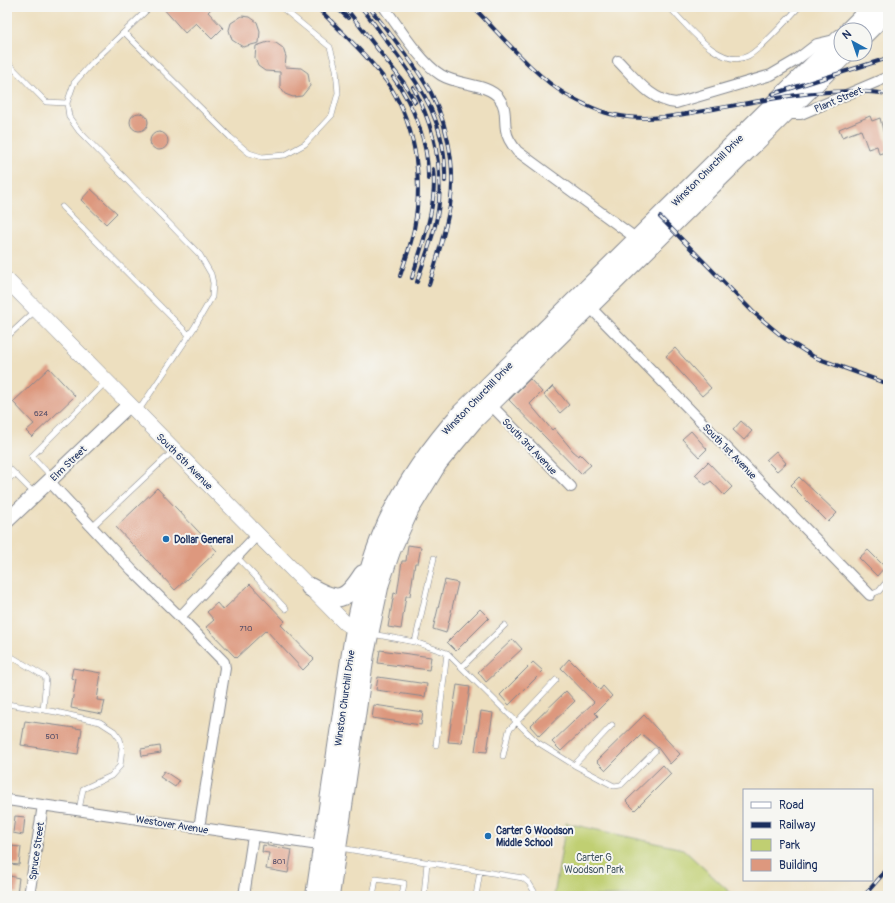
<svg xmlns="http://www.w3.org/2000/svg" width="895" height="903" font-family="Pangolin,sans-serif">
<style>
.green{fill:#c0cf72;stroke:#6e7f68}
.building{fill:#dd987e}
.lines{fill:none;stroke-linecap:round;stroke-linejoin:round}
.lane-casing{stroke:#84878e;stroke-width:6}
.street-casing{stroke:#84878e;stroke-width:12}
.secondary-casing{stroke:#84878e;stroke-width:16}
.primary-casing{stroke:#84878e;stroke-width:16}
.highway-casing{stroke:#84878e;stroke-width:20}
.lane{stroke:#fff;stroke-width:5}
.street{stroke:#fff;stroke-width:10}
.secondary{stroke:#fff;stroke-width:14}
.primary{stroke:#fff;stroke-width:15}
.highway{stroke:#fff;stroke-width:18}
.rail-casing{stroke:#1b2f5e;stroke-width:4}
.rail{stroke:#f6f6f2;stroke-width:2.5;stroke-dasharray:8;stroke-linecap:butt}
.poi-dot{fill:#1f6fb2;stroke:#f6f6f2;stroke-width:1.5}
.labels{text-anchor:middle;stroke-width:4;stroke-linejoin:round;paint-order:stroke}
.number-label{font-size:8px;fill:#4c4966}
.street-label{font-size:10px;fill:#1b2f5e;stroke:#f6f6f2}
.poi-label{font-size:10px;font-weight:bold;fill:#1b2f5e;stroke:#f6f6f2;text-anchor:start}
.park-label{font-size:10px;fill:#445763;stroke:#f6f6f2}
</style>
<rect width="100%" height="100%" fill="#f6f6f2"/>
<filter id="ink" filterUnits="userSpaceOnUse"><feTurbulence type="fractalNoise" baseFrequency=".025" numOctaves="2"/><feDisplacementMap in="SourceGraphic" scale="8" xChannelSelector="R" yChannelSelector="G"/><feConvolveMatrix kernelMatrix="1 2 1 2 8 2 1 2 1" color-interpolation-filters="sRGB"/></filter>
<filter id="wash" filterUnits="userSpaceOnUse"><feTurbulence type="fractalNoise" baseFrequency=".012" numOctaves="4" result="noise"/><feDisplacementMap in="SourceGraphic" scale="16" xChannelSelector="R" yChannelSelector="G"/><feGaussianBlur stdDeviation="0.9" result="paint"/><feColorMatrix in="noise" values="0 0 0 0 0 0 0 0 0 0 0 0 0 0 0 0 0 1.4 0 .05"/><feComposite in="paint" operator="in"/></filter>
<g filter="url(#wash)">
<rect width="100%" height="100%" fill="#eddfbf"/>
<path class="green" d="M566 823 683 849 734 896H554Z"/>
<g id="blocks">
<path class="building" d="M162 7H213L208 12 223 28 212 39 196 23 185 33Z
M242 16 250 17 257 22 260 31 259 43 243 47 232 40 229 30 231 23Z
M268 42 276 43 283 48 286 57 285 67 301 68 308 73 310 86 302 96 293 97 285 94 280 87V72L265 71 258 66 255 58 256 46Z
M130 122a9 9 0 1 1 18 0a9 9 0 1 1-18 0Z
M870 116 872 121 880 118 888 151 879 154 877 146 868 149 861 130 842 137 839 129Z
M150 141a9 9 0 1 1 18 0a9 9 0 1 1-18 0Z
M91 189 117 213 106 224 81 200Z
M675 348 711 388 702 396 666 356Z
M49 368 75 396 32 437 26 431 34 424 13 402Z
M530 379 542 392 530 404 552 430 554 428 573 451 579 456 580 454 591 465 581 474 509 400Z
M553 386 569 405 560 413 544 395Z
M741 421 752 431 744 440 733 430Z
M691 431 707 449 699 457 682 439Z
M776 451 786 463 777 471 766 460Z
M708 462 732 487 724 495 711 481 706 485 695 475Z
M799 477 837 513 828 522 791 485Z
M157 488 217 551 175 590 116 527Z
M408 545 421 547 418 563H415L410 596H406L401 629 388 627 394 593 397 594 402 561H406Z
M868 550 885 567 877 576 859 558Z
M445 580 458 583 446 633 433 629Z
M250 584 285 621 281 625 314 659 303 670 266 630 236 658 206 627 214 620 207 612 217 603 223 610Z
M480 609 489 618 456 651 447 642Z
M513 639 522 649 486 682 478 672Z
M380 650 431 657 429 670 378 663Z
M569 659 600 690 603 686 612 696 595 713 598 716 561 751 552 742 594 702 561 668Z
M533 662 543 671 509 705 500 695Z
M73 668 101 673 97 700 105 701 102 714 71 708 76 679 71 678Z
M378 677 427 684 425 697 376 690Z
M457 685 470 687 462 743 448 742Z
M566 691 575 701 539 736 530 726Z
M374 705 423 712 421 725 372 718Z
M481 711 493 713 487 752 475 751Z
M644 715 680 754 670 764 658 748 642 734 606 770 597 761Z
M25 721 82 729 78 754 21 745Z
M160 746 161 753 142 756 141 749Z
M663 765 671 774 635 810 626 801Z
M164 771 179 781 175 787 160 777Z
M15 816 25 817 23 835 13 833Z
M263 845 292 850 288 873 266 869 269 853 262 852Z
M10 846 21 847 19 865 9 864Z
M10 876 19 878 17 893 7 891Z"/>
</g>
</g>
<g filter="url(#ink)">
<use href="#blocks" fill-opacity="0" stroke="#84878e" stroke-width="1"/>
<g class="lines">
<defs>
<path id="lane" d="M669 7C687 25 720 70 748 56 761 49 788 19 799 7
M124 32 230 137 249 153 262 157 285 155 305 144 332 115 338 93 336 69 330 47 281 7
M7 62 46 102 67 103
M62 207 189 335
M7 337 36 310
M139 410 194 328 212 297 213 283 211 274 200 255 79 131 69 117 67 103 74 83 91 64 150 7
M7 466 35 494
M52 477 32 456 105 383
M7 481 14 474
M92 527 173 451
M237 557 286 609
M870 595 879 591 888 580
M372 634 415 642 447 653 537 742 574 765 614 786 621 785 655 751
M415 642 434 558
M7 654 44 676 46 679 43 710
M462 667 505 625
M7 704 56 712 100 722 114 731 120 739 122 748 120 766 111 776 83 789 79 810
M436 745 447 653
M503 756 509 730 556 680
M574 765 612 725
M340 848 523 878 529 883 537 896
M373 896 376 879 404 883 402 896
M424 896 427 862
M476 896 480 871"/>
<path id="street" d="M384 7C398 26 421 63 441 75 459 86 488 83 499 98 507 108 504 118 506 130 507 138 512 145 517 151L637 239
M618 61C635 78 651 101 676 103L771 75 795 61 817 44 830 41 835 44
M785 109 792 114H801L888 77
M586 303 870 595
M487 401 571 487
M49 481 132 570 180 617 224 662 225 668 199 828
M180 617 257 535
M7 800 326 846
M29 896 43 805
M244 896 253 836"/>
<path id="secondary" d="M7 521 129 405"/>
<path id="primary" d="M7 280 345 623 366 632"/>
<path id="highway" d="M849 30 872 7
M865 34 888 11
M310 587C338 603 345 602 363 574
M315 896C324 835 333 774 342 713 351 652 358 593 381 536 400 490 429 449 462 412L841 38
M330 896 365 654 380 583 391 551 410 509 438 463 473 421 845 54"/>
</defs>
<use href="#lane" class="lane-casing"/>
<use href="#street" class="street-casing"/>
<use href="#secondary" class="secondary-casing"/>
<use href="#primary" class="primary-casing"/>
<use href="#highway" class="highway-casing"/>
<use href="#lane" class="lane"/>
<use href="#street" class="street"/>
<use href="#secondary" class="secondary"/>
<use href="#primary" class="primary"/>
<use href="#highway" class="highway"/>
<defs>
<path id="rail" d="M317 7C342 33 371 58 391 88 417 130 423 182 414 229 411 245 405 261 400 276
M336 7 348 18
M345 7 404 83 415 102
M361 7C372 20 382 35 392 48 424 90 447 126 445 181
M369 7C387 30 406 53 422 78 446 113 457 164 450 206 445 233 437 259 429 285
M473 7C499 33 535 76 565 94 581 103 598 112 615 115 649 122 681 115 714 109 772 99 830 85 888 94
M393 77C414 105 429 144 428 179
M413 87C432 122 442 161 439 202 437 229 425 256 417 282
M773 94 888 58
M660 217 753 312 784 338 814 357 888 384
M412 278C422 244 438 205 433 169
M864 896 888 868"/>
</defs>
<use href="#rail" class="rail-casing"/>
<use href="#rail" class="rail"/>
</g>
</g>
<g class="poi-dot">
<circle cx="166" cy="539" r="4"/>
<circle cx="488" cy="836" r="4"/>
</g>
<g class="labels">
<g class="number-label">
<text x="41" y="416">624</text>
<text x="246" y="631">710</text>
<text x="52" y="739">501</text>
<text x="279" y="864">801</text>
</g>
<g class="street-label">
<text transform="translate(838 99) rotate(-23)" y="4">Plant Street</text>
<text transform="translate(707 170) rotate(-45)" y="4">Winston Churchill Drive</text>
<text transform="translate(477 398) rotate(-46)" y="4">Winston Churchill Drive</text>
<text transform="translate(530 446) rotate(46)" y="4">South 3rd Avenue</text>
<text transform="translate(730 451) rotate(46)" y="4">South 1st Avenue</text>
<text transform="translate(185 461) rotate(45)" y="4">South 6th Avenue</text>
<text transform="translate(68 463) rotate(-44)" y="4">Elm Street</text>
<text transform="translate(344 698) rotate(-82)" y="4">Winston Churchill Drive</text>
<text transform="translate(172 824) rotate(9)" y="4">Westover Avenue</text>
<text transform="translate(36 851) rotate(-82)" y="4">Spruce Street</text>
</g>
<g class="poi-label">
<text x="174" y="543">Dollar General</text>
<text x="496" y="834">Carter G Woodson<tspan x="496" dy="12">Middle School</tspan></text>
</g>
<g class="park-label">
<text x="594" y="861">Carter G<tspan x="594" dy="12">Woodson Park</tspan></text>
</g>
</g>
<rect width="895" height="903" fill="none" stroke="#f6f6f2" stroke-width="24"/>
<rect x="743" y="789" width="130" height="92" fill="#f6f6f2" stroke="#9ea6b7"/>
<rect x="751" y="802" width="20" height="6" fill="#ffffff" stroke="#9ea6b7"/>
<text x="779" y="809" font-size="12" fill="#1b2f5e">Road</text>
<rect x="751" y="822" width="20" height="6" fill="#1b2f5e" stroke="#9ea6b7"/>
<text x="779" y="829" font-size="12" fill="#1b2f5e">Railway</text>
<rect x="751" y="839" width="20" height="12" fill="#c0cf72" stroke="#9ea6b7"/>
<text x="779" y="849" font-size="12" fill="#1b2f5e">Park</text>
<rect x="751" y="859" width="20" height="12" fill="#dd987e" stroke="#9ea6b7"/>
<text x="779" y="869" font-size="12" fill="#1b2f5e">Building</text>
<g transform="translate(853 42) rotate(320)"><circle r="19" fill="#f6f6f2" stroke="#9ea6b7"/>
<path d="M0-3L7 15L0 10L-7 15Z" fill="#1f6fb2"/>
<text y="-6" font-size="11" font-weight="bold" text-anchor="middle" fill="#1b2f5e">N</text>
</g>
</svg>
